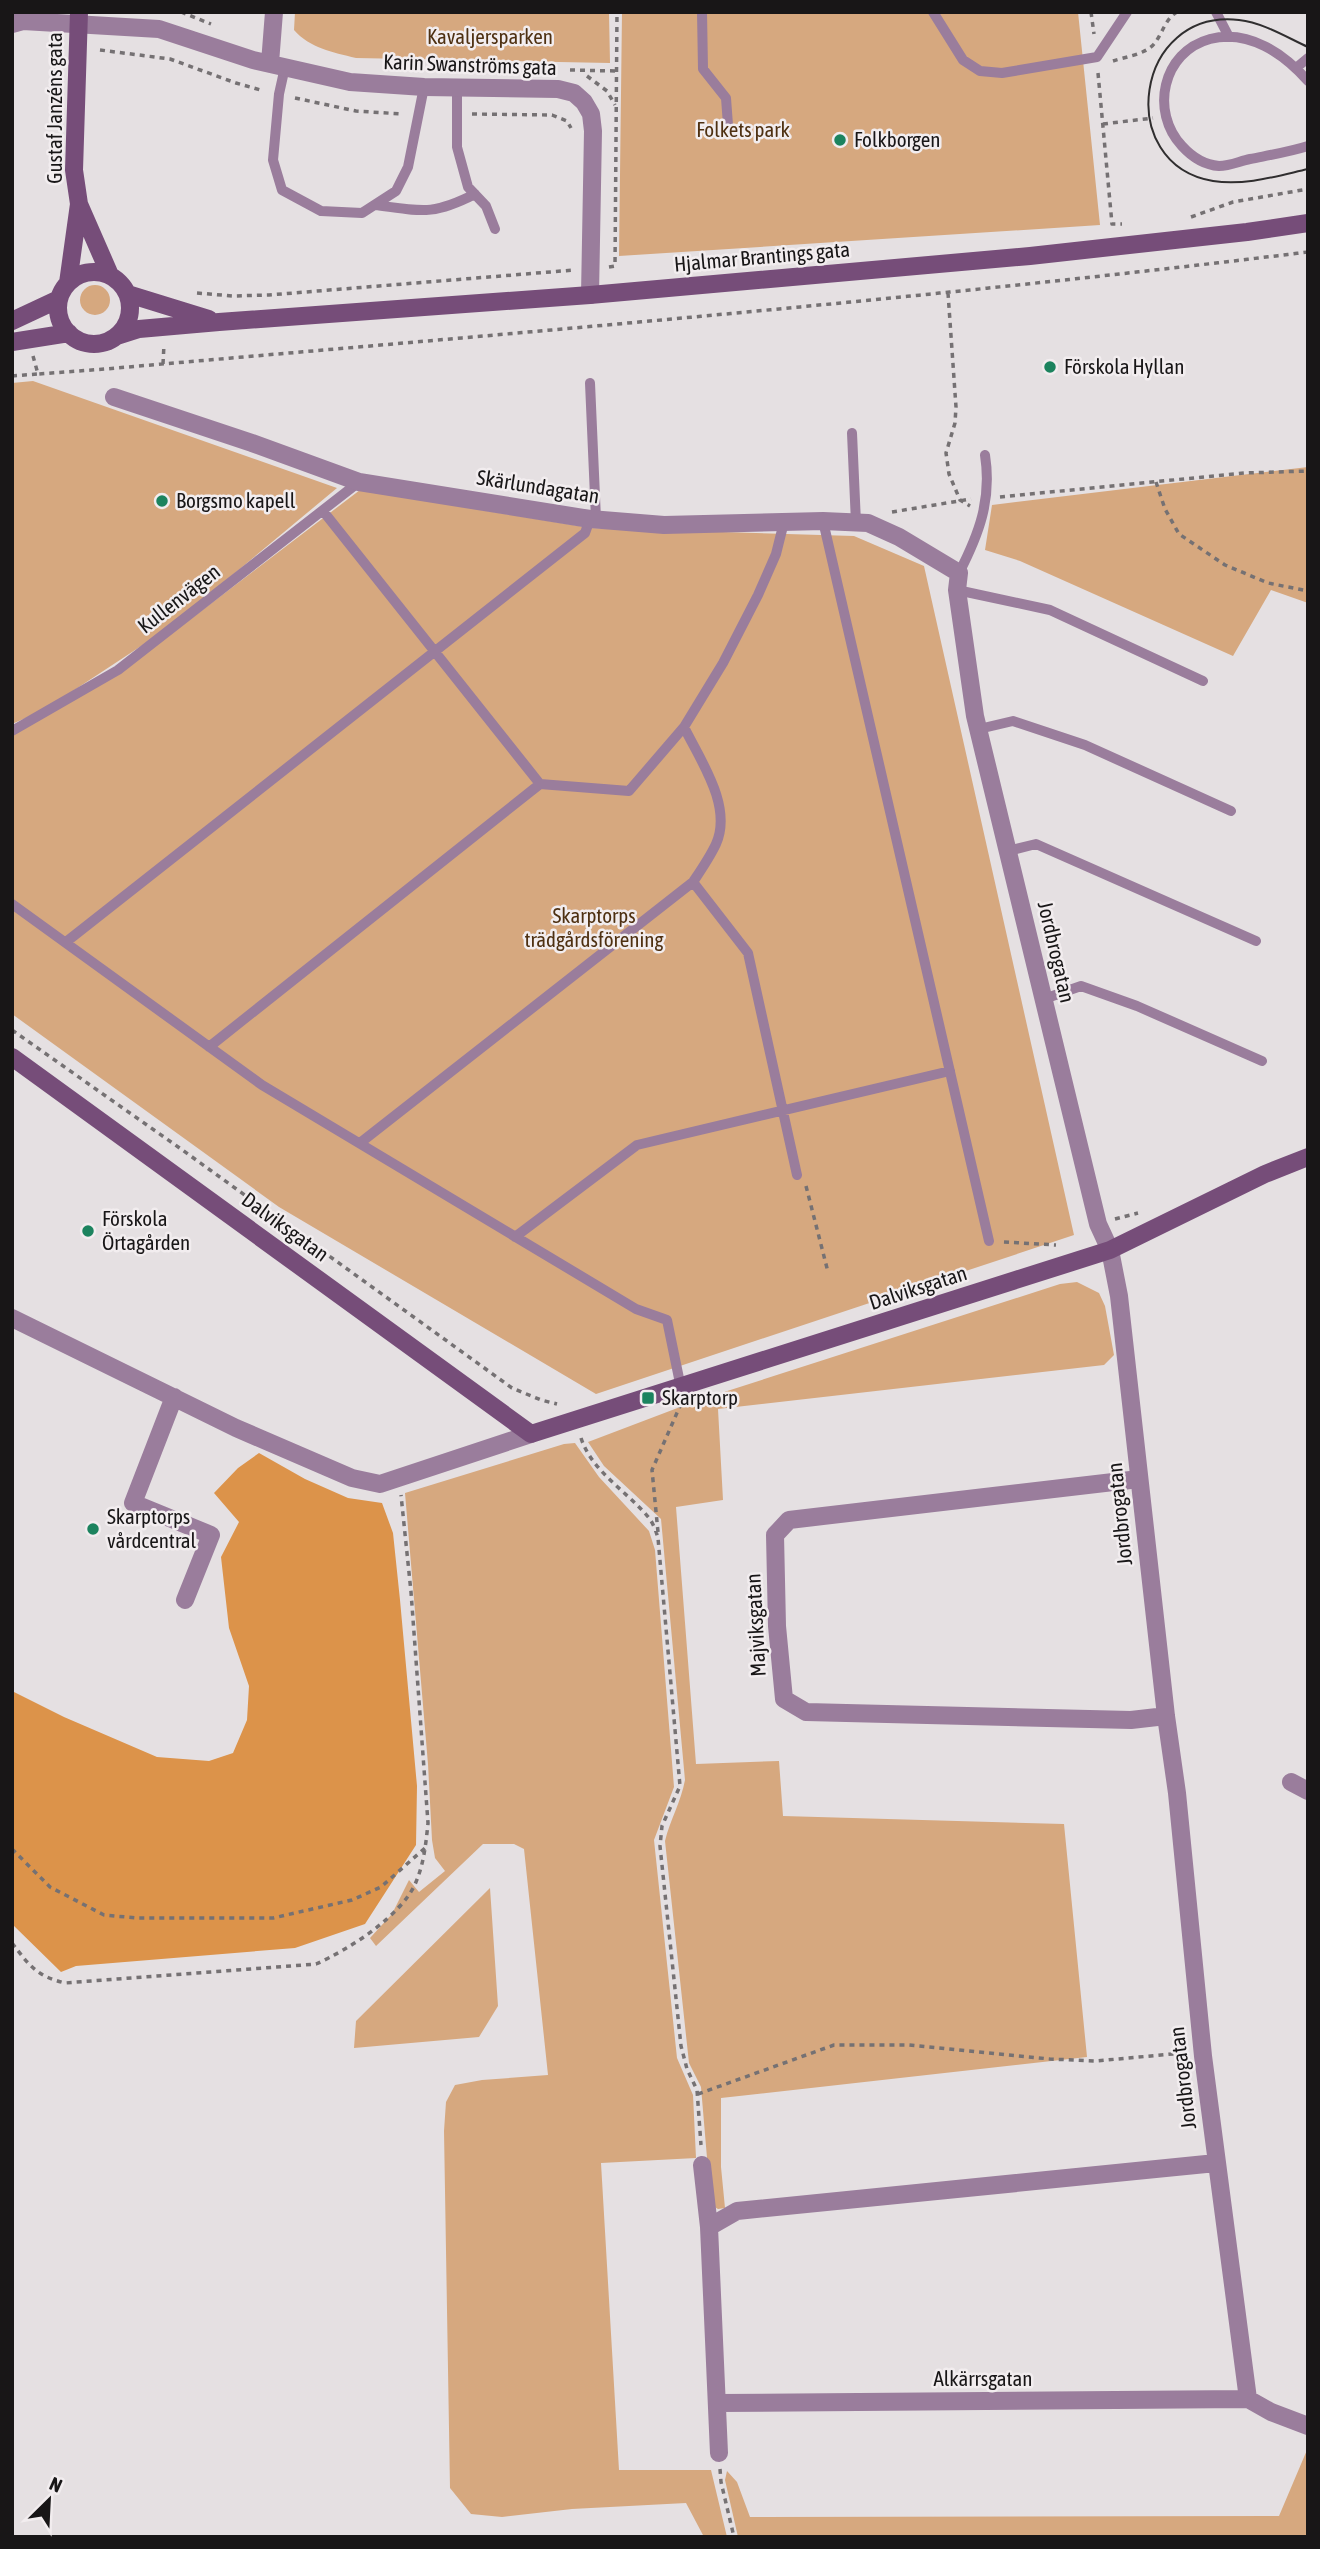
<svg xmlns="http://www.w3.org/2000/svg" width="1320" height="2549" font-family="'Asap Condensed',sans-serif">
<style>
.green{fill:#d6a87f}
.forest{fill:#dc934a}
.lines{fill:none;stroke-linecap:round;stroke-linejoin:round}
.path{stroke:#757173;stroke-width:3.5;stroke-dasharray:5 5;stroke-linecap:butt}
.lane{stroke:#9a7d9c;stroke-width:10}
.street{stroke:#9a7d9c;stroke-width:18}
.secondary{stroke:#764d79;stroke-width:18}
.tram{stroke:#302e2f;stroke-width:2}
.poi-dot{fill:#1c835e;stroke:#f2edef;stroke-width:2.5}
.labels{text-anchor:middle;stroke-width:5;stroke-linejoin:round;paint-order:stroke}
.park-label{font-size:21px;fill:#4e3011;stroke:#f2edef}
.street-label{font-size:21px;fill:#181617;stroke:#f2edef}
.poi-label{font-size:21px;fill:#181617;stroke:#f2edef;text-anchor:start}
</style>
<rect width="100%" height="100%" fill="#e5e0e2"/>
<path class="green" d="M295 12H609L610 63 356 58C332 52 310 48 294 30Z
M622 12H1078L1100 225 619 256Z
M80 300a15 15 0 1 1 30 0a15 15 0 1 1-30 0Z
M33 381 337 488 170 627 44 710 12 724V383Z
M1308 467V603L1271 590 1233 656 1020 561 985 550 992 505Z
M360 490 591 528 854 536 924 566 1074 1235 596 1394 279 1207 12 1014V733L121 672Z
M1077 1282 1099 1293 1105 1306 1114 1355 1104 1365 718 1409 723 1500 676 1507 696 1764 779 1761 783 1816 1064 1824 1087 2057 721 2098V2167L725 2208 718 2209 711 2205 701 2087 689 2063 665 1841C670 1820 681 1802 685 1780L661 1519 604 1466 588 1442 696 1401 1060 1284Z
M575 1443 599 1477 649 1531 655 1550 674 1787 654 1840 677 2058 693 2095 696 2158 601 2163 619 2470H711L727 2537H704L686 2503 572 2509 502 2517 471 2514 450 2488 444 2131 446 2102 455 2085 482 2080 548 2075 524 1849 514 1844H483L376 1946 370 1938 392 1914 409 1880 419 1892 445 1871 435 1858 432 1840 428 1764 405 1493 564 1444Z
M490 1888 498 2006 479 2037 354 2048 356 2021Z
M1307 2450 1308 2537H738L725 2480 727 2471 737 2482 750 2517 1279 2516Z"/>
<path class="forest" d="M259 1453 305 1479 348 1498 382 1503 393 1533 400 1600 417 1786 416 1845 365 1924 295 1948 76 1966 61 1972 12 1924V1691L64 1717 157 1757 209 1761 233 1753 247 1720 249 1686 229 1628 221 1557 239 1522 214 1493 238 1468Z"/>
<g class="lines">
<path class="path" d="M181 12 211 24
M1091 12 1094 34
M100 50 170 59 236 83 264 91
M1113 61C1125 57 1146 54 1154 44 1163 33 1165 19 1177 12
M570 70 616 71
M1098 73 1112 224H1122
M587 76 607 91 615 105
M295 98 356 111 402 114
M472 114 552 115 567 121 571 128
M1103 124 1153 118
M1191 217 1233 202 1308 189
M609 267 615 266 617 12
M197 293 233 296 269 295 574 270
M948 293 956 407 955 423 946 453 949 474 960 500 970 506
M33 356 38 374 105 369C506 334 908 301 1308 252
M163 364 164 344
M12 376 38 374
M1156 482 1165 509 1179 534 1225 565 1268 583 1308 591
M1000 497 1244 473 1308 471
M892 512 971 499
M12 1030 181 1149 512 1388 541 1400 557 1404
M806 1186 828 1272
M1115 1219 1138 1213
M1004 1242 1056 1245
M581 1438C592 1472 627 1491 649 1518 653 1523 656 1531 658 1538L680 1786 662 1826 660 1846 681 2046 687 2069 697 2090 701 2145
M658 1532 652 1470 680 1406
M12 1849 50 1887 104 1915 137 1918H273L352 1900 381 1887 425 1848
M12 1943C29 1965 36 1976 65 1983L316 1964C348 1950 402 1916 416 1882 424 1863 426 1843 428 1823L411 1592 401 1495
M698 2094 834 2045H909L1050 2059 1096 2061 1183 2053
M720 2469 721 2482 734 2537"/>
<path class="lane" d="M702 12 703 69 726 98 728 125
M933 12 963 60 980 71 1002 73 1097 57 1127 12
M1216 12 1229 37
M285 67 279 94 273 160 282 190 321 211 362 213 396 191 408 167 424 87
M1296 68 1308 58
M1308 81C1284 54 1249 29 1210 39 1162 52 1150 112 1182 146 1192 157 1205 165 1219 166 1230 166 1240 161 1250 159 1270 155 1289 152 1308 146
M457 87V147L468 187 486 206 495 229
M375 205C421 211 432 216 475 194
M590 383 596 519
M852 433 856 523
M823 521 989 1241
M959 573C979 534 992 500 985 455
M957 590 1050 610 1203 681
M684 727C700 760 733 806 716 844 710 857 701 870 693 882L748 953 797 1175
M979 729 1013 721 1085 745 1231 811
M12 731 118 670 359 482
M540 784 629 791 684 727 723 663 758 595 776 554 784 522
M1008 851 1036 844 1256 941
M12 904 262 1085 636 1309 667 1320 681 1388
M66 942 585 533 590 519
M1044 999 1081 986 1137 1006 1262 1061
M209 1047 540 784 323 511
M360 1143 693 882
M515 1237 637 1145 950 1071"/>
<path class="street" d="M12 24 23 21 159 29 253 60 350 82 424 87 558 89 574 93 584 102 591 114 593 131 590 295
M270 63 274 12
M114 397 252 443 359 482 590 519 664 525 823 521 868 523 899 537 959 573 957 590 975 716 1098 1224 1110 1250 1119 1296 1166 1716 1177 1793 1203 2056 1248 2399
M12 1318 236 1428 352 1478 380 1484 531 1434
M174 1397 133 1503 211 1535 185 1600
M1139 1479 789 1520 775 1535 777 1626 784 1699 806 1712 1131 1720 1166 1716
M1291 1782 1308 1791
M702 2165 709 2227 719 2453
M709 2227 737 2211 1216 2163
M718 2403 1248 2399 1271 2412 1308 2426"/>
<path class="secondary" d="M79 12 74 170 79 204 110 275
M58 308a36 36 0 1 1 72 0a36 36 0 1 1-72 0Z
M68 283 79 204
M128 294 209 319
M12 321 59 299
M117 336 139 329 219 322 590 295 1030 256 1247 232 1308 223
M12 342 69 333
M12 1057 531 1434 1110 1250 1265 1174 1308 1157"/>
<path class="tram" d="M1308 47C1286 37 1264 23 1239 20 1135 8 1113 164 1213 181 1245 186 1277 176 1308 169"/>
</g>
<g class="poi-dot">
<circle cx="840" cy="140" r="7"/>
<circle cx="1050" cy="367" r="7"/>
<circle cx="162" cy="501" r="7"/>
<circle cx="88" cy="1231" r="7"/>
<rect x="641" y="1391" width="14" height="14" rx="3.5"/>
<circle cx="93" cy="1529" r="7"/>
</g>
<g class="labels">
<g class="park-label">
<text x="490" y="44">Kavaljersparken</text>
<text x="743" y="137">Folkets park</text>
<text x="594" y="923">Skarptorps<tspan x="594" dy="24">trädgårdsförening</tspan></text>
</g>
<g class="street-label">
<text transform="translate(470 65) rotate(2)" y="7">Karin Swanströms gata</text>
<text transform="translate(55 108) rotate(-90)" y="7">Gustaf Janzéns gata</text>
<text transform="translate(762 257) rotate(-5)" y="7">Hjalmar Brantings gata</text>
<text transform="translate(538 487) rotate(9)" y="7">Skärlundagatan</text>
<text transform="translate(179 599) rotate(-38)" y="7">Kullenvägen</text>
<text transform="translate(1056 952) rotate(77)" y="7">Jordbrogatan</text>
<text transform="translate(285 1227) rotate(36)" y="7">Dalviksgatan</text>
<text transform="translate(918 1288) rotate(-18)" y="7">Dalviksgatan</text>
<text transform="translate(1120 1514) rotate(-96)" y="7">Jordbrogatan</text>
<text transform="translate(756 1625) rotate(-93)" y="7">Majviksgatan</text>
<text transform="translate(1183 2078) rotate(-97)" y="7">Jordbrogatan</text>
<text x="983" y="2386">Alkärrsgatan</text>
</g>
<g class="poi-label">
<text x="854" y="147">Folkborgen</text>
<text x="1064" y="374">Förskola Hyllan</text>
<text x="176" y="508">Borgsmo kapell</text>
<text x="102" y="1226">Förskola<tspan x="102" dy="24">Örtagården</tspan></text>
<text x="662" y="1405">Skarptorp</text>
<text x="107" y="1524">Skarptorps<tspan x="107" dy="24">vårdcentral</tspan></text>
</g>
</g>
<rect width="1320" height="2549" fill="none" stroke="#181617" stroke-width="28"/>
<g transform="translate(49 2500) rotate(24)" stroke="#f2edef" stroke-width="5" paint-order="stroke">
<path d="M0-5L12 26L0 18L-12 26Z" fill="#181617"/>
<text y="-10" font-size="19" font-weight="bold" text-anchor="middle" fill="#181617">N</text>
</g>
</svg>
